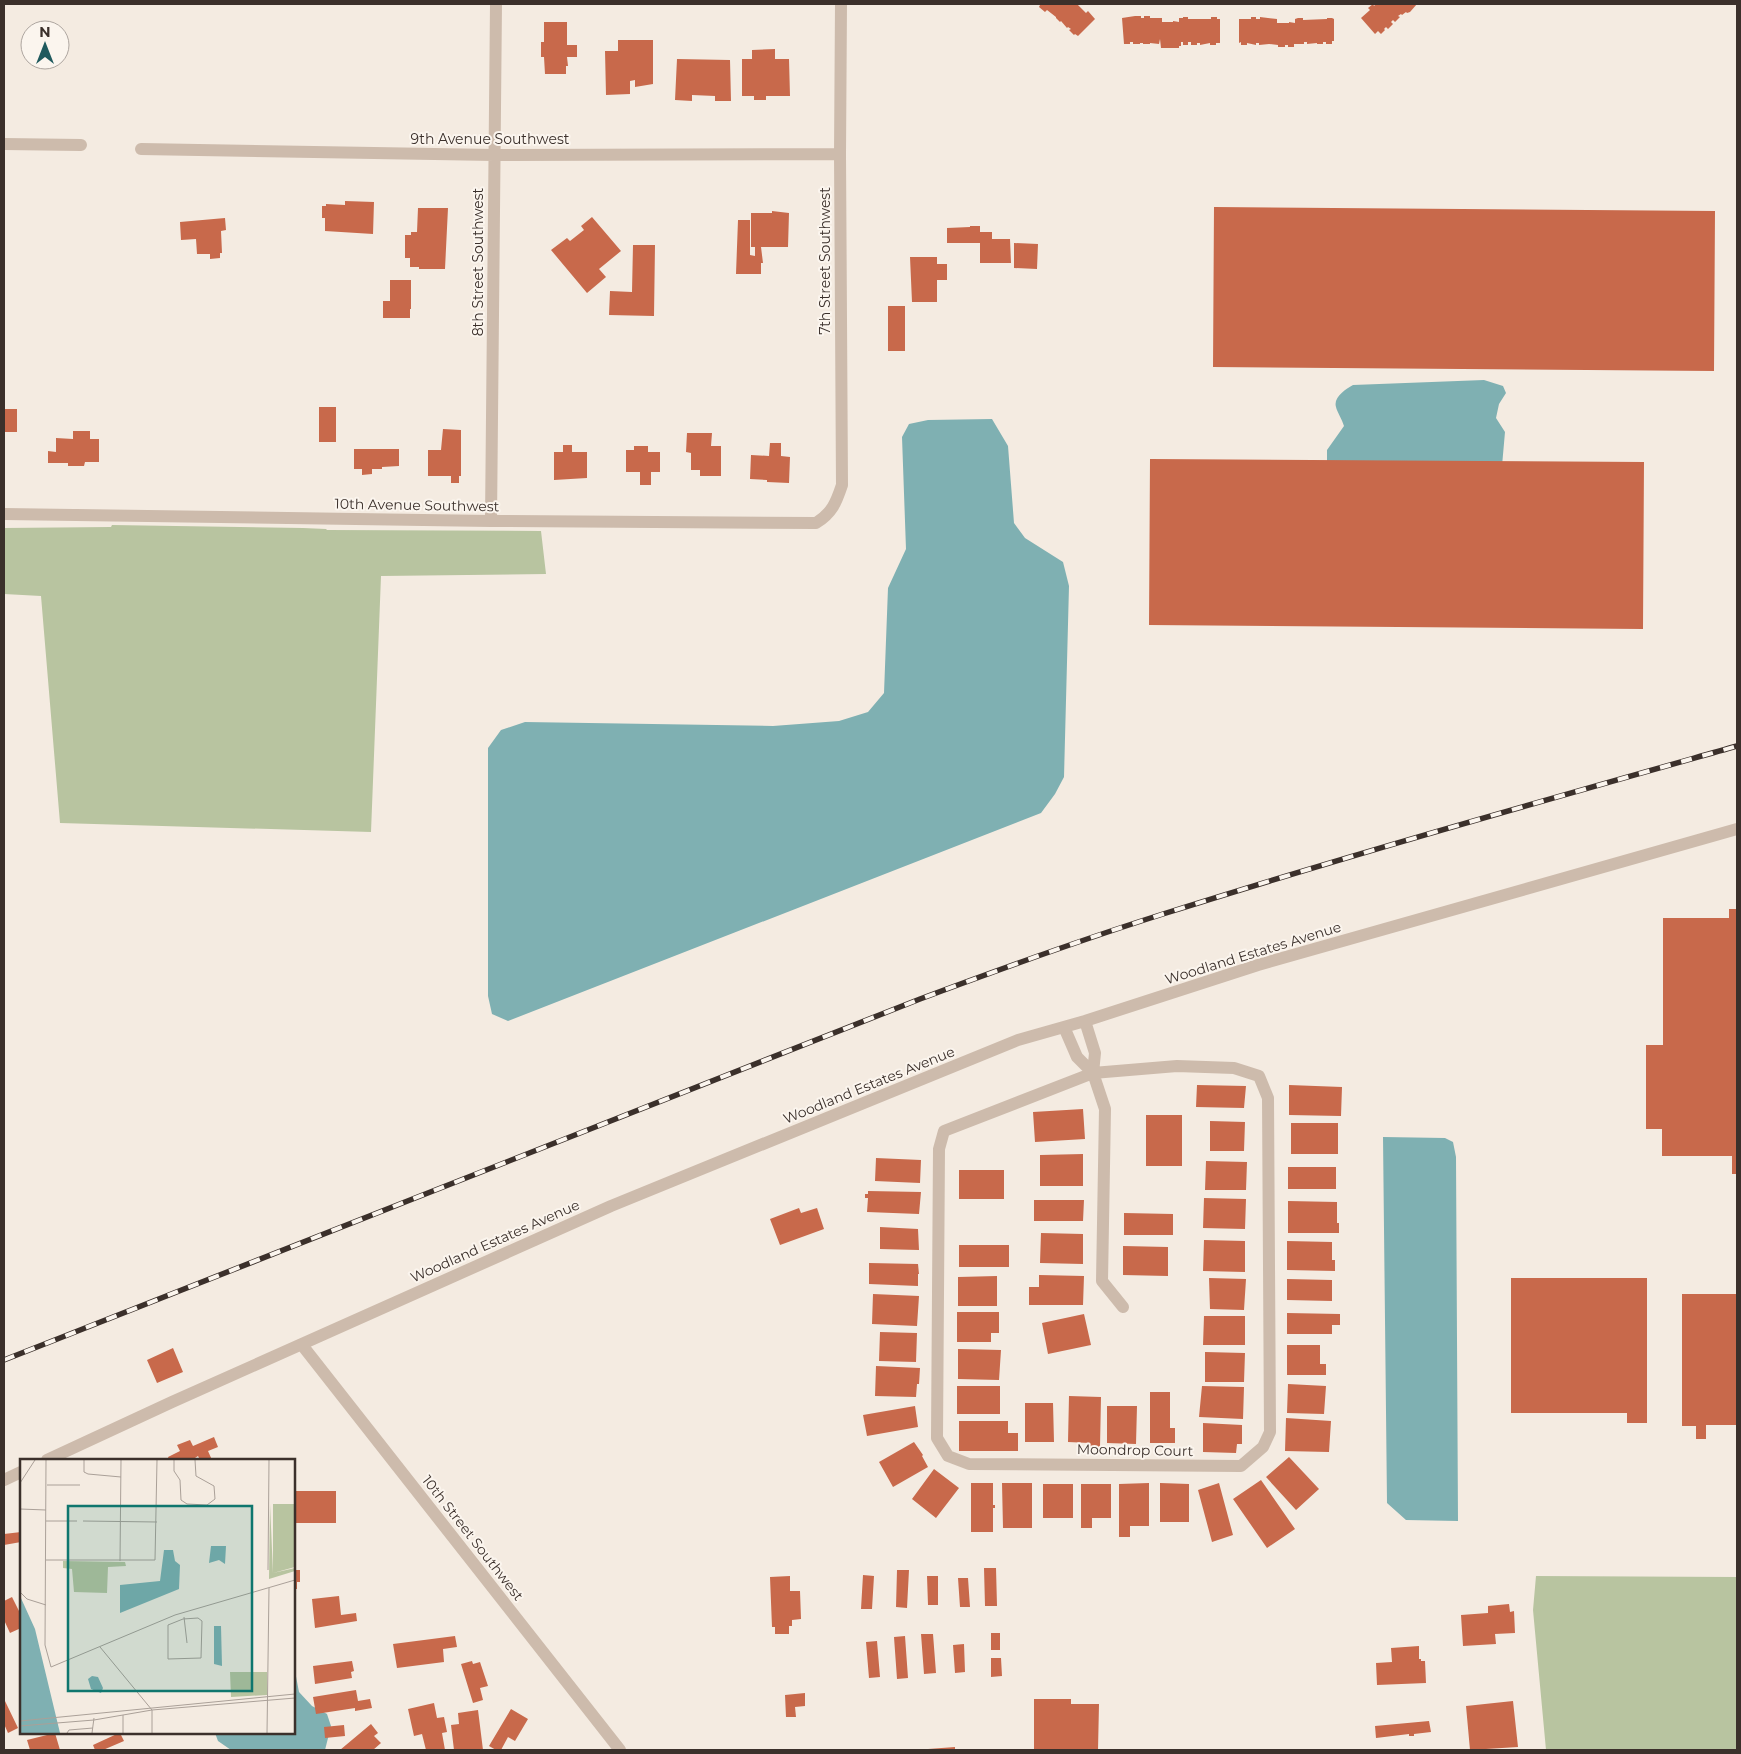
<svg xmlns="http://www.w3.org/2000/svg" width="1741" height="1754" font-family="Montserrat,sans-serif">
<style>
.green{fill:#b8c4a0}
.water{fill:#7fb0b2}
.building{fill:#c8694b}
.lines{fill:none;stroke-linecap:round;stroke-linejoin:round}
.minor{stroke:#cdbbac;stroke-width:12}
.rail-casing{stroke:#3b302b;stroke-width:5.5}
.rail{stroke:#fbf5ee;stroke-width:4;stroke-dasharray:11;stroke-linecap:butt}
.labels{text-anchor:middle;stroke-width:4;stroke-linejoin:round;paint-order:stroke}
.street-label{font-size:14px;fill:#3b302b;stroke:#fbf5ee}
.inset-road{fill:none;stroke:#aaa098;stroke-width:1}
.view{fill:#0f766e;fill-opacity:0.15;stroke:#0f766e;stroke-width:2.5}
.inset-edge{fill:none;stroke:#3b302b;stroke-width:2.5}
</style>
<rect width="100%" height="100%" fill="#f4ebe1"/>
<path class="green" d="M112 525 303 528 326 529 327 530 541 531 546 574 381 576 371 832 60 823 41 596 4 594V528L111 527Z
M1536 1576 1737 1577V1750H1546L1533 1610Z"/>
<path class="water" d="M1484 380 1503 386 1506 393 1499 404 1496 418 1505 432 1495 545 1327 477V450L1344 426C1342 419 1337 412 1336 407 1333 397 1346 389 1353 385Z
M992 419 1008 446 1014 523 1025 538 1063 562 1069 586 1064 777 1055 794 1041 813 508 1021 492 1014 488 996V748L501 730 525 722 773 726 839 721 868 712 884 693 888 588 906 549 902 437 909 424 928 420Z
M1383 1137 1445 1138 1453 1142 1456 1157 1458 1521 1406 1520 1387 1503Z
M294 1666 299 1692 312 1706 327 1714 331 1726 325 1750H231L218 1741 215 1733H294Z"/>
<path class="building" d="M1039 4H1077L1086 13 1088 11 1095 19 1078 36 1075 34 1074 35 1069 30 1071 29 1068 27 1067 28 1061 21 1060 22 1056 18V17L1047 10 1045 12 1039 7 1040 5Z
M1373 4 1374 6 1376 4H1417L1410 12 1407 13 1406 12 1402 15 1401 14 1398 16 1400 17 1395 22 1393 20 1391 22 1393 24 1388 29 1386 27 1384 29 1385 30 1381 34 1378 31 1375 34 1361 18 1370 10 1368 8Z
M1135 16H1141V18H1144V16H1150V18H1162V22H1173V21L1179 22V18H1183V17H1188V19H1211V17H1217V19H1220V43H1216V45H1210V43L1200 45V43H1197V45H1191V42H1188V45H1183V42H1181V46H1179V48H1161L1160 39 1159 44 1150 43V44H1143V43H1140V44H1133V42H1130V44H1124L1122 18Z
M1251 17H1256V19H1260V17L1277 19V23H1289V22L1295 23V19L1298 18H1303V20L1327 19V18H1332L1334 19V41H1332V44H1326V42H1323V44H1317V43L1307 44V42H1304V44H1294V47H1288V45H1285V47H1278V45L1269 44 1259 45V43H1256V45L1247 43V45H1241V42L1239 43V19H1251Z
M544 22H567V45H577V57H567L568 66H566V74H545L544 57H541V42H544Z
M618 40H653V84L635 87V80L630 81V94L606 95 605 51H618Z
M775 49V59H789L790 96H766V100H754V96H742V59H752V50Z
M677 59 730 60 731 101H715V96L692 95V101L675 100Z
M345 201 374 202 373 234 325 231V218H322V206H326V204L345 205Z
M1214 207 1715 211 1714 371 1213 367Z
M418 208H448L445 269H419V267H410V258H405V235H411V232H417Z
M772 211 789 213 788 247H761L763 263H761V274H736L738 220H750V255L755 256V247H751V213H772Z
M592 217 621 251 599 269 606 277 587 293 551 250 567 238 570 241 584 230 581 226Z
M225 218 226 230 221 231 222 253H220V258L210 259V254H197L196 239 181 240 180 222Z
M970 226H980V232H992V239H1010L1011 263H980V243H947V228L970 227Z
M1014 243 1038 244 1037 269 1014 268Z
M633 245H655L654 316 609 315 610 291 632 292Z
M910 257H937V264H947V280H937V302H912Z
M390 280H411V309H410V318H383V301H390Z
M888 306H905V351H888Z
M319 407H336V442H319Z
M4 409H17V432H4Z
M443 429 461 430V476H459V483H451V476H428V450H441Z
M73 431H90V439H99V462H85L84 466H68V463H48V451L56 452V438L73 439Z
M687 433H712L711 446H721V476H700V470H691V453L686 452Z
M770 443H781V456L790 457 789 483 767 482V480L750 479 751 455 769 456Z
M563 445H572V452H587V478L554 480V452H563Z
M634 446H648V452H660V472H651V485H640V472H626V450H634Z
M354 449H399V466L382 467V469H372V474L362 475V469H354Z
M1150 459 1644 462 1643 629 1149 625Z
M1729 909H1737V1174H1732V1156H1662V1129H1646V1045H1663V918H1729Z
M1197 1085 1246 1086 1244 1108 1196 1107Z
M1289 1085 1342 1087 1341 1116 1289 1115Z
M1083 1109 1085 1139 1035 1142 1033 1112Z
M1146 1115H1182V1166H1146Z
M1210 1121 1245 1122 1244 1151H1210Z
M1291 1123H1338V1154H1291Z
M1083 1154V1186H1040V1155Z
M876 1158 921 1160 920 1183 875 1181Z
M1206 1161 1247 1162 1246 1190H1205Z
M1288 1167H1336V1189H1288Z
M959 1170H1004V1199H959Z
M868 1191 921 1192 919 1214 867 1212 868 1198H865V1194H868Z
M1204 1198 1246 1199 1245 1229 1203 1228Z
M1034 1200H1084L1083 1221H1034Z
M1288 1201 1337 1202V1223H1339V1233H1288Z
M799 1208 801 1213 817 1208 824 1229 780 1245 770 1219Z
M1124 1213 1173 1214V1235H1124Z
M880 1227 918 1229 919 1250 880 1249Z
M1041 1233 1083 1234V1264L1040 1263Z
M1204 1240 1245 1241V1272L1203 1271Z
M1287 1241 1332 1242V1260H1335V1271L1287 1270Z
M959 1245H1009V1267H959Z
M1123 1246 1168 1247V1276L1123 1275Z
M869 1263 918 1264 919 1274H918V1286L869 1284Z
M1039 1275 1084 1276 1083 1305H1029V1287H1039Z
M997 1276V1306H958V1277Z
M1209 1278 1246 1279 1244 1310 1210 1309Z
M1511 1278H1647V1423H1627V1413H1511Z
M1287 1279 1332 1280V1301L1287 1300Z
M873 1294 919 1296 917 1326 872 1324Z
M1682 1294H1737V1425H1706V1439H1696V1426H1682Z
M957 1312H999V1333H991V1342H957Z
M1287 1313 1340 1314V1325H1332V1334H1287Z
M1084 1314 1091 1345 1048 1354 1042 1323Z
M1204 1316H1245V1345H1203Z
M880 1332 917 1333 916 1362 879 1361Z
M1287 1345H1320V1364H1326V1375H1287Z
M173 1348 183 1372 157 1383 147 1360Z
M958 1349 1001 1350 999 1380 958 1379Z
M1205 1352 1245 1353 1244 1382H1205Z
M876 1366 920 1368 919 1384H917L916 1397 875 1396Z
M1288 1384 1326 1386 1324 1414 1287 1413Z
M957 1386H1000V1414H957Z
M1202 1386 1244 1387 1243 1419 1199 1417Z
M1150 1392H1170V1428H1175V1443H1150Z
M1069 1396 1101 1397 1100 1447H1090V1443L1068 1442Z
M1025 1403H1053L1054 1442H1025Z
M915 1406 918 1427 867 1436 863 1415Z
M1107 1406H1137L1136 1444 1107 1443Z
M1286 1418 1331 1421 1329 1452 1285 1451Z
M959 1421H1008V1433H1018V1451H959Z
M1203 1423 1242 1425V1444H1237L1236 1453 1203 1452Z
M214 1437 218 1447 208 1451 212 1460H200L198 1456 195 1458 196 1460H169L168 1457 180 1451 177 1445 190 1440 193 1446Z
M914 1442 923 1455 922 1456 928 1467 893 1487 879 1462Z
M1289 1457 1319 1489 1296 1510 1266 1477Z
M934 1469 959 1488 936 1518 912 1499Z
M1261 1480 1295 1529 1267 1548 1233 1499Z
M971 1483H993V1505H995V1508H993V1532H971Z
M1002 1483H1032V1528H1003Z
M1149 1483V1526H1130V1537H1119V1484Z
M1160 1483 1189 1484V1522H1160Z
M1219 1483 1233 1535 1212 1542 1198 1490Z
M1043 1484H1073V1518H1043Z
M1081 1484H1111V1518H1092V1528H1081Z
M294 1491H336V1523H294Z
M21 1532V1542L4 1545V1534Z
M984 1568H996L997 1606H985Z
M294 1570H300V1582H297V1589H294Z
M897 1570H909L907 1608 896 1607Z
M863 1575 874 1576 872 1609H861Z
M790 1576V1591H800L801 1619 792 1620V1626H789V1634H775V1627H772L770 1577Z
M927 1576H938V1605H928Z
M958 1578H968L970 1607H960Z
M339 1596 341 1615 356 1613 357 1621 315 1628 312 1599Z
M12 1597 21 1615V1628L10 1633 4 1620V1601Z
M1509 1604 1510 1612 1514 1611 1515 1633 1495 1634 1496 1644 1463 1646 1461 1615 1488 1613V1606Z
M991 1633H1000V1650H991Z
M921 1634H933L936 1673 924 1674Z
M455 1636 457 1647 443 1649 444 1662 397 1668 393 1644Z
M905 1636 908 1678 897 1679 894 1637Z
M877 1641 880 1677 869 1678 866 1642Z
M964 1644 965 1672 955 1673 953 1645Z
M1419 1646V1659H1421V1661H1425L1426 1683 1377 1685 1376 1663 1392 1662 1391 1648Z
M991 1658H1001L1002 1676 991 1677Z
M352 1661 354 1671 351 1672 352 1678 315 1684 313 1666Z
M472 1661 473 1664 480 1662 488 1686 480 1688 483 1700 473 1703 461 1664Z
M356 1690 358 1701 370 1699 372 1708 355 1711V1708L316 1714 313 1697Z
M805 1693V1706L795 1707 796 1717H786L785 1695Z
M1034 1699H1071V1704H1099L1098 1750H1034Z
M5 1701 18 1728 8 1733 4 1724V1702Z
M1513 1701 1518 1747 1470 1750 1466 1706Z
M434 1703 437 1718 444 1717 447 1732 442 1733 445 1750H426L422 1734 414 1736 408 1709Z
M511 1709 528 1719 515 1741 508 1737 501 1750H496L489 1746Z
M478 1710 483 1750H454L451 1725 459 1724 458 1713Z
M1429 1721 1431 1732 1414 1734V1736H1409V1734L1376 1738 1375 1726Z
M371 1724 378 1733 374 1736 381 1743 373 1750H340Z
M344 1725 345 1736 325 1738 324 1727Z
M55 1733 60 1750H30L27 1740Z
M119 1733H120L124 1741 103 1750H95L93 1745Z
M955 1747V1750H928V1749Z"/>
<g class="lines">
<path class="minor" d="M4 144 81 145
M141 149 494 155 840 154
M4 514 491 521 816 523C832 513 836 503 842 485L840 154 841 4
M491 521 496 4
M1085 1021 1095 1053 1093 1073 1105 1109 1102 1281 1123 1307
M1064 1027 1077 1057 1093 1073 1177 1066 1234 1068 1259 1076 1268 1098 1270 1432 1263 1447 1241 1466 969 1464 948 1456 937 1438 939 1149 944 1131 1093 1073
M302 1345 620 1750
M47 1460 172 1402 611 1206 1018 1040 1085 1021 1258 965 1737 829
M4 1480 21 1472"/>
<defs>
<path id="rail" d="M4 1360 920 999C1000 969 1081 940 1163 914 1353 854 1546 800 1737 746"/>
</defs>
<use href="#rail" class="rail-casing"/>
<use href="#rail" class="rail"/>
</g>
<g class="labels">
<g class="street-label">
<text x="490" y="144">9th Avenue Southwest</text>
<text transform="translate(825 261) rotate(-90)" y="5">7th Street Southwest</text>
<text transform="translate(478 262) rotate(-90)" y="5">8th Street Southwest</text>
<text transform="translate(417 505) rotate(1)" y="5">10th Avenue Southwest</text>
<text transform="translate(1253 953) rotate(-17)" y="5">Woodland Estates Avenue</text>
<text transform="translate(869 1085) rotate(-22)" y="5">Woodland Estates Avenue</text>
<text transform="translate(495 1241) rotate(-24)" y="5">Woodland Estates Avenue</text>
<text transform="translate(1135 1450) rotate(1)" y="5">Moondrop Court</text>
<text transform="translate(473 1538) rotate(52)" y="5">10th Street Southwest</text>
</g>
</g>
<g transform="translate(20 1459)">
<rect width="275" height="275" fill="#f4ebe1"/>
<path d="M250 45 253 114 275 109V112L249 120ZM253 45H275V108L253 114ZM43 102 105 103 106 107 88 108 87 134 54 133 52 110 43 109ZM210 213H247V236L211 238Z" fill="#b8c4a0"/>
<path d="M191 87H206L205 105 199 101 189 104ZM144 91H153L155 102 160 106 159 130 100 154V126L140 122ZM0 137 15 170 40 274H0ZM194 167H201L202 207 194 205ZM72 217 78 218 83 229 81 234 71 230 68 220Z" fill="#7fb0b2"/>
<path class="inset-road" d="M26 1 25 186 31 208 155 156 275 121M64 1V13L68 15 101 18M154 1V12L160 21 161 41 167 45 187 46 195 40 194 27 176 17 175 1M0 24 15 1M27 26H60M0 50 26 51M26 62H57M63 62 137 63M26 101H135L137 1M100 102 101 1M248 111 249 1M0 133 7 140 26 146M164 158 167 184M178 159 182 162 181 199 148 200V166L163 160ZM80 188 132 251V274M0 262 275 235M0 267 74 261 132 251 275 239M47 274 49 271 73 269M72 274 74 259M103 274V256M247 274 249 129"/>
<path class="view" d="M48 47H232V232H48Z"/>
<rect width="275" height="275" class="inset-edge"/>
</g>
<rect width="1741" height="1754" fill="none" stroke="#3b302b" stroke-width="10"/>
<g transform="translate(45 45)"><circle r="24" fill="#fbf5ee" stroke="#aea6a0"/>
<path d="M0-4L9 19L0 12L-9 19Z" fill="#1f5a5e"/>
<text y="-8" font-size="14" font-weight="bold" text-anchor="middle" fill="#3b302b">N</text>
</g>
</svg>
